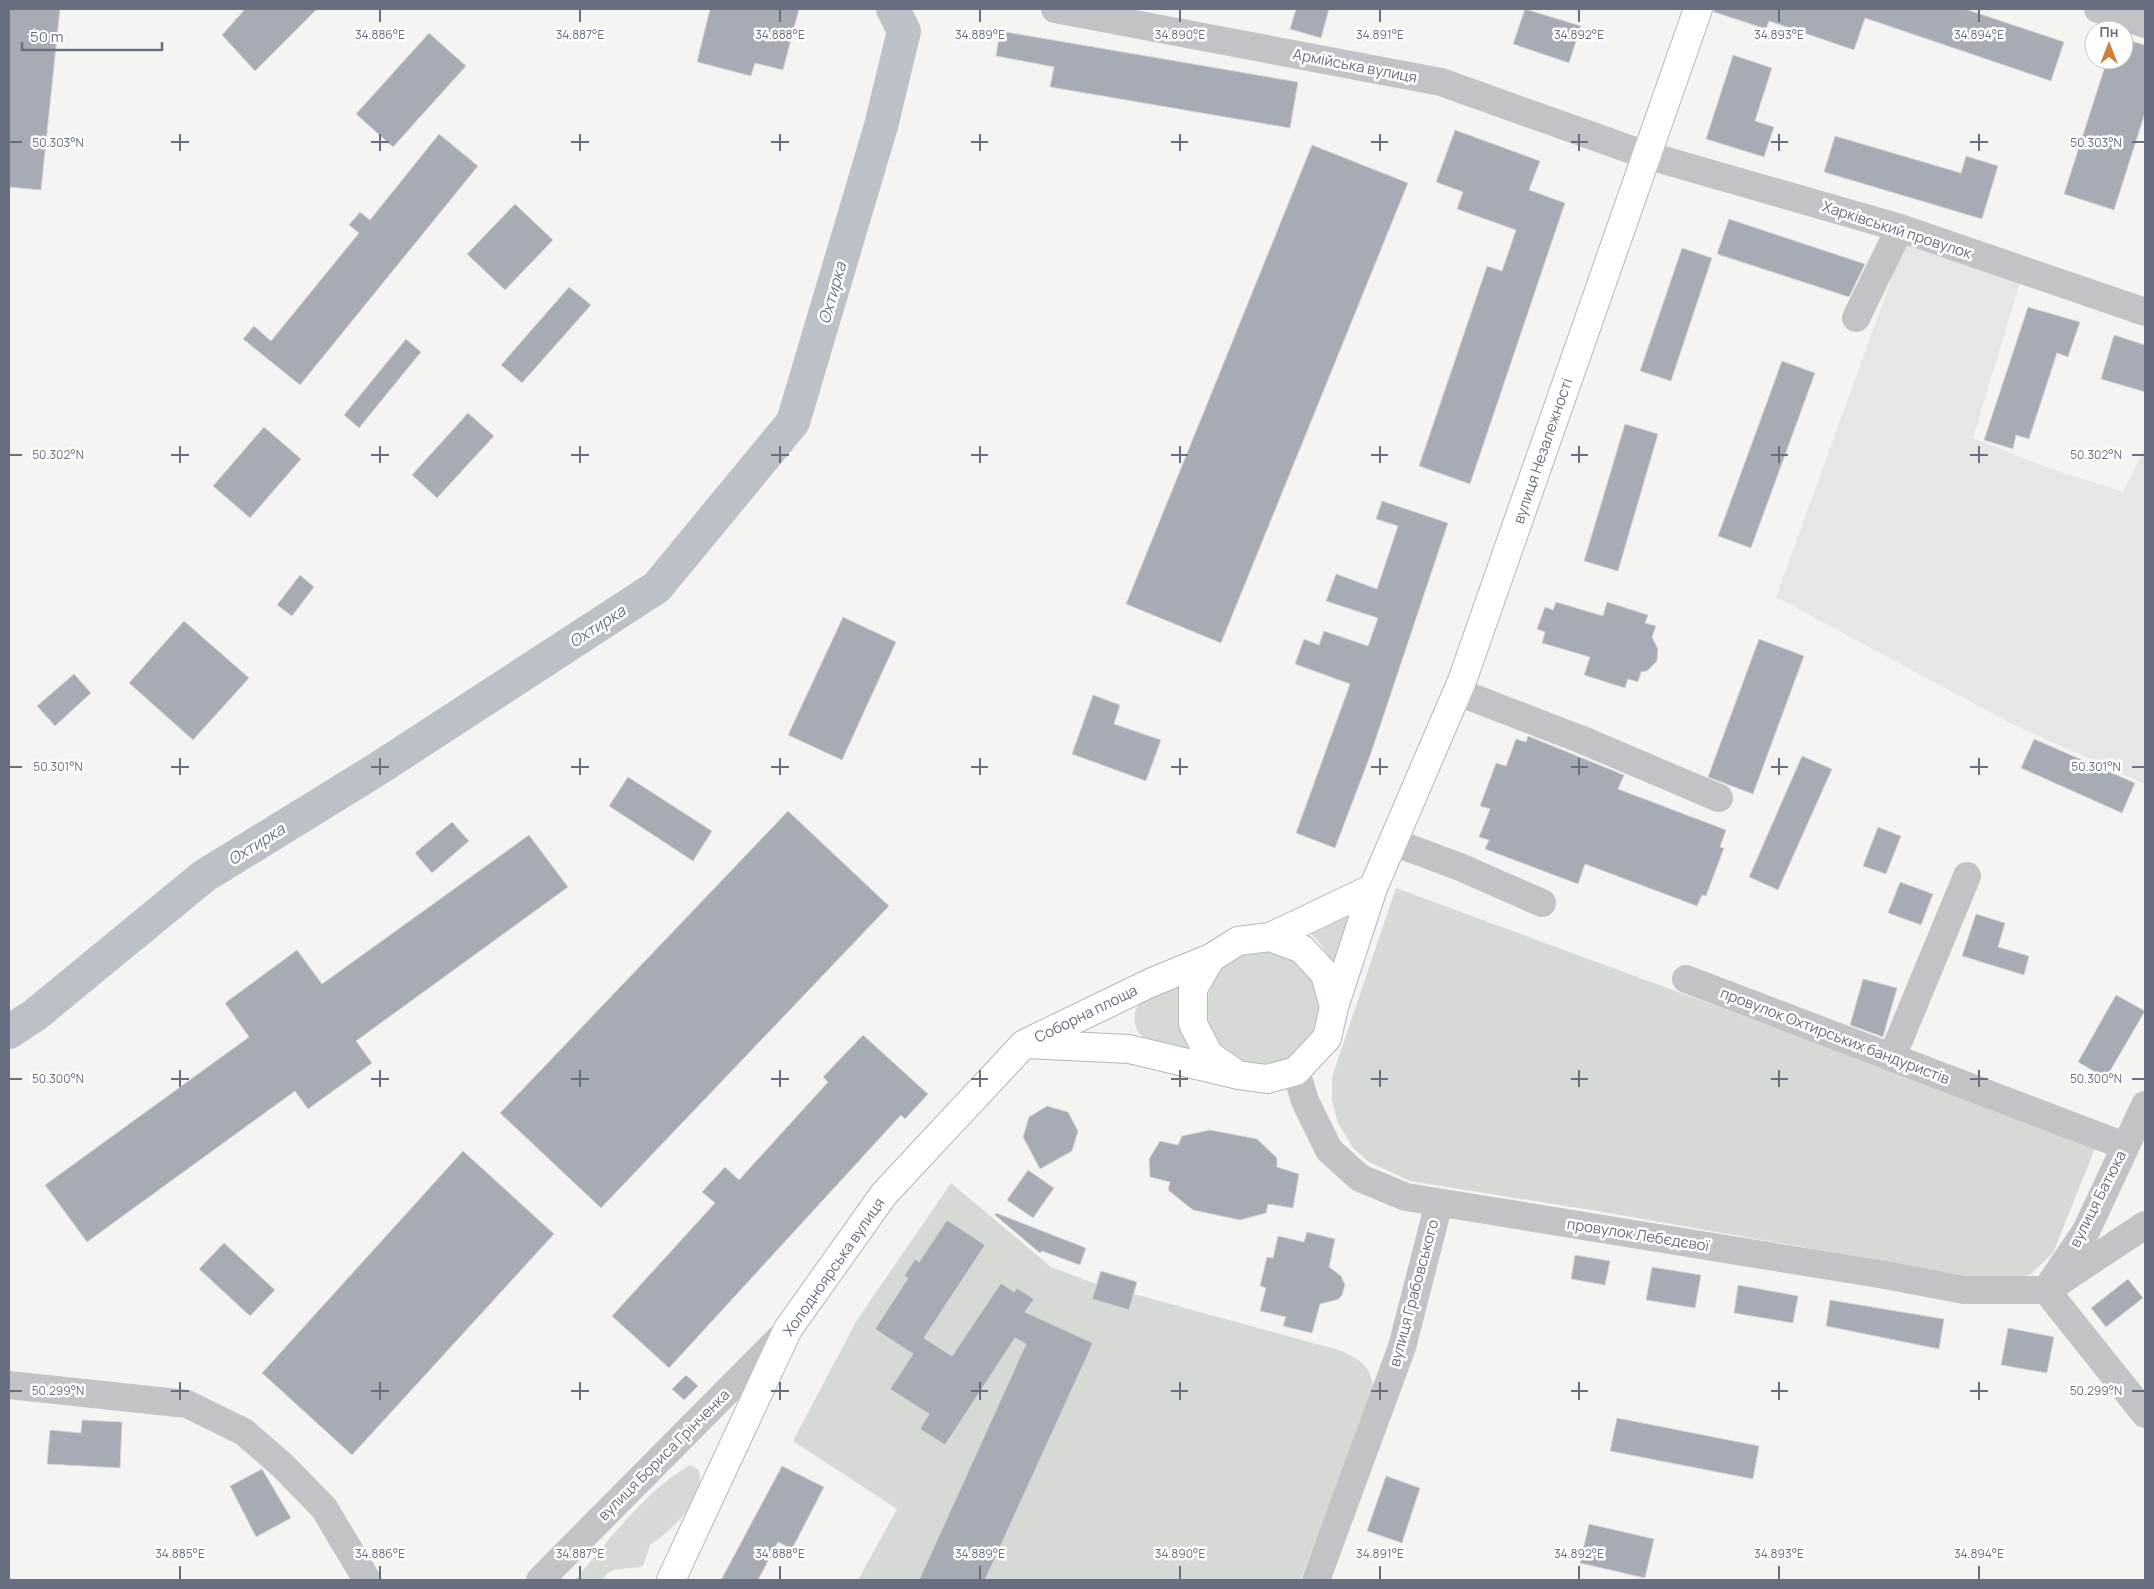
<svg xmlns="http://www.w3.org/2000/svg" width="2154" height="1589" font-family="Manrope,sans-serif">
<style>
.built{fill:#e5e6e5}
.green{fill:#d5dbd4}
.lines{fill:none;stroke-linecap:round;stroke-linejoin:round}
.river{stroke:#bbc1c7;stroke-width:34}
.building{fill:#a7abb3;stroke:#d6d6d5}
.major-casing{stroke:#b4b6ba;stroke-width:30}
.minor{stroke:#c1c3c7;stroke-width:28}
.major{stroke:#fff;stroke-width:28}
.ticks{fill:none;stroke:#676f80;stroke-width:2}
.labels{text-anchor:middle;stroke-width:5;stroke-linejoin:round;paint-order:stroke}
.street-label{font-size:15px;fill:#676f80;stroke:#fff}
.water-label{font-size:16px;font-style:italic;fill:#697683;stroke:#fff}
.ticks-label{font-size:12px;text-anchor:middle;fill:#676f80;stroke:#fff;stroke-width:5;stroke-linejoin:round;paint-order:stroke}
</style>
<rect width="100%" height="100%" fill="#f4f5f2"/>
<path class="built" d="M1905 242 2021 279 1973 438 2051 469 2123 492 2145 447V784L2010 723 1776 597Z"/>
<path class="green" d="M1396 888 2096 1146 2053 1253 2031 1274 2006 1283 1609 1213 1410 1181 1369 1162 1353 1148 1338 1123 1332 1101V1077Z
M1357 914 1336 971C1328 954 1321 942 1306 930Z
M1207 1008a57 57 0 1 1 114 0a57 57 0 1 1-114 0Z
M1182 980 1189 1045 1187 1049 1149 1040 1139 1034C1121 1001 1158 992 1182 980Z
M951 1183 1051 1267 1096 1284 1100 1271 1137 1282 1134 1294 1342 1351C1364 1363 1370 1365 1374 1391L1300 1580H858L897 1509 793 1441 857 1320Z
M690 1465 699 1470C706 1499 672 1530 650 1545L643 1566C631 1571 609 1564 603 1580H575C609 1540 645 1491 690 1465Z"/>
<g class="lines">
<path class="river" d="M9 1032 35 1015 204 876 376 770 657 587 793 422 881 126 904 31 893 9"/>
</g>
<path class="building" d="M9 9H60L41 190 9 187Z
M245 9H317L255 71 222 35Z
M710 9H799L783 70 755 63 751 76 697 62Z
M1296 9H1329L1321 38 1290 29Z
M1525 9 1581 26 1569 63 1513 44Z
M1714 9H1965L2064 42 2051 81 1865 18 1854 50 1769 21 1766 29 1714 12Z
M1000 31 1298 82 1290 128 1050 87 1054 67 996 56Z
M429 33 466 66 393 147 356 114Z
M2124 39 2145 45V113L2114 210 2064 194 2107 60H2124Z
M1733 55 1772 68 1755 121 1774 127 1764 157 1706 139Z
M1455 130 1540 161 1529 190 1565 203 1470 484 1419 466 1487 266 1502 271 1516 230 1457 209 1463 192 1436 182Z
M439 134 478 166 300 385 243 339 254 326 271 341 359 233 349 225 360 212 370 220Z
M1835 136 1961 173 1966 156 1998 166 1982 219 1824 172Z
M1312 145 1408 183 1221 643 1126 604Z
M515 204 553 240 505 290 467 254Z
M1729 219 1865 264 1849 297 1717 254Z
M1682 248 1712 258 1671 381 1640 371Z
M569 287 591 305 522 383 501 365Z
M2028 307 2080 322 2068 357 2057 353 2029 439 2016 435 2013 449 1984 440Z
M2114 335 2145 345V392L2101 379Z
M406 339 421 352 359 428 344 415Z
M1782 361 1815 373 1751 548 1718 536Z
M468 413 494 436 437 498 412 475Z
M1625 424 1658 434 1618 571 1584 561Z
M264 427 301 459 250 518 213 486Z
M1382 501 1448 523 1370 756 1335 848 1296 833 1350 684 1295 664 1304 639 1319 645 1324 631 1368 646 1378 618 1326 601 1336 574 1377 589 1398 526 1376 519Z
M300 575 314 587 292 616 277 605Z
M1556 602 1603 616 1607 602 1648 615 1645 623 1656 626 1652 637 1658 649 1657 661 1647 671 1641 672 1638 682 1628 679 1625 688 1584 675 1590 657 1542 643 1545 632 1537 629 1545 607 1553 610Z
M843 617 896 642 842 760 788 735Z
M184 621 249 678 193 740 129 683Z
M1759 639 1804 656 1753 794 1708 777Z
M74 674 91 693 55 726 37 706Z
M1093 695 1120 705 1114 724 1161 740 1146 781 1072 754Z
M1528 736 1624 775 1618 789 1726 830 1720 847 1724 848 1706 896 1702 895 1697 906 1585 864 1578 884 1485 849 1489 840 1479 837 1490 809 1480 806 1496 763 1506 766 1516 739 1526 742Z
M2034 739 2135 783 2122 813 2021 768Z
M1802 756 1832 769 1778 890 1749 877Z
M628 777 712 831 693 861 609 806Z
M788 811 889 906 601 1208 500 1113Z
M452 822 469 841 432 873 415 853Z
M1878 827 1901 836 1886 874 1863 866Z
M529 835 568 887 356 1041 372 1063 308 1109 295 1091 87 1242 45 1185 249 1037 225 1003 297 950 322 984Z
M1900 882 1933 894 1921 925 1888 913Z
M1976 914 2005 923 1998 947 2029 956 2024 975 1962 956Z
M1863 979 1897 988 1883 1037 1850 1025Z
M2116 995 2145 1011 2106 1078 2078 1062Z
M863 1035 928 1094 905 1119 901 1115 669 1368 612 1316 715 1203 702 1192 725 1167 739 1180 828 1082 823 1077Z
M1047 1106 1068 1112 1078 1131 1072 1151 1040 1169 1023 1137 1029 1117Z
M1210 1130 1257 1139 1277 1158V1167L1299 1174 1293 1208 1268 1204 1266 1213 1240 1220 1193 1210 1168 1190 1170 1182 1150 1177 1149 1159 1160 1141 1178 1145 1182 1136Z
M463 1151 554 1234 352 1455 262 1373Z
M1028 1170 1054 1188 1033 1218 1007 1200Z
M996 1213 1086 1248 1080 1265 1042 1251 1040 1253 995 1215Z
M947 1220 985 1245 924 1338 952 1356 1001 1283 1014 1292 1017 1288 1034 1299 1025 1312 1093 1343 985 1580H919L1026 1344 1015 1338 945 1445 920 1429 929 1414 890 1389 913 1354 875 1329 908 1278 904 1276 915 1259 919 1262Z
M1307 1232 1335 1239 1329 1267 1341 1276 1345 1285 1342 1295 1339 1299 1320 1304 1312 1333 1283 1326 1286 1317 1260 1311 1266 1288 1260 1286 1267 1257 1273 1258 1278 1236 1304 1242Z
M224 1243 275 1290 250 1316 199 1269Z
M1575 1255 1610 1261 1605 1285 1571 1279Z
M1652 1267 1701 1275 1695 1308 1646 1300Z
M1101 1271 1137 1282 1129 1310 1092 1299Z
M2128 1279 2143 1298 2106 1327 2091 1308Z
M1738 1285 1798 1296 1793 1323 1734 1313Z
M1830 1300 1944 1319 1939 1349 1826 1326Z
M2008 1328 2054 1337 2047 1373 2001 1365Z
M686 1375 698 1386 684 1400 672 1389Z
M1617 1418 1759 1446 1753 1479 1610 1451Z
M82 1420 122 1422 120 1468 47 1464 50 1430 81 1433Z
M782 1466 824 1487 792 1549 778 1542 758 1580H721Z
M262 1469 291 1518 256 1537 230 1486Z
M1386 1476 1420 1488 1402 1543 1367 1531Z
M1589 1524 1654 1539 1645 1578 1580 1563Z"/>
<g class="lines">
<defs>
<path id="major" d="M1270 937 1373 888
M1334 1007 1373 888 1462 681 1698 9
M1027 1044 1129 1049 1238 1075 1267 1079 1296 1071 1327 1038 1334 1007 1325 974 1302 949 1270 937 1238 941 1211 958 1193 989V1024L1209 1055 1238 1075
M671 1580 788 1329 884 1194 1024 1044 1150 983 1211 958"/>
</defs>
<use href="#major" class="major-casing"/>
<path class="minor" d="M1055 9 1441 82 1646 155 1900 228 2145 312
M2098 9 2145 24
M1856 318 1900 228
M1458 692 1580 739 1719 798
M1393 842 1460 867 1542 903
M1686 979 2125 1146
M1892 1057 1967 876
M1296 1071 1305 1101 1329 1150 1360 1178 1406 1197 1885 1275 1964 1290H2046
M2056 1284 2145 1225
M2046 1290 2086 1231 2145 1105
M2046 1290 2145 1414
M9 1385 187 1404 244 1432 283 1466 324 1508 367 1580
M540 1580 786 1332
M1316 1580 1402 1347 1439 1203"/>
<use href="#major" class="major"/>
</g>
<path class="ticks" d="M380 10V22M580 10V22M780 10V22M980 10V22M1180 10V22M1380 10V22M1579 10V22M1779 10V22M1979 10V22M180 134V151M380 134V151M580 134V151M780 134V151M980 134V151M1180 134V151M1380 134V151M1579 134V151M1779 134V151M1979 134V151M10 142H22M171 142H189M371 142H389M571 142H589M771 142H789M971 142H988M1171 142H1188M1371 142H1388M1571 142H1588M1771 142H1788M1970 142H1988M2132 142H2144M180 446V463M380 446V463M580 446V463M780 446V463M980 446V463M1180 446V463M1380 446V463M1579 446V463M1779 446V463M1979 446V463M10 455H22M171 455H189M371 455H389M571 455H589M771 455H789M971 455H988M1171 455H1188M1371 455H1388M1571 455H1588M1771 455H1788M1970 455H1988M2132 455H2144M180 758V775M380 758V775M580 758V775M780 758V775M980 758V775M1180 758V775M1380 758V775M1579 758V775M1779 758V775M1979 758V775M10 767H22M171 767H189M371 767H389M571 767H589M771 767H789M971 767H988M1171 767H1188M1371 767H1388M1571 767H1588M1771 767H1788M1970 767H1988M2132 767H2144M180 1070V1087M380 1070V1087M580 1070V1087M780 1070V1087M980 1070V1087M1180 1070V1087M1380 1070V1087M1579 1070V1087M1779 1070V1087M1979 1070V1087M10 1079H22M171 1079H189M371 1079H389M571 1079H589M771 1079H789M971 1079H988M1171 1079H1188M1371 1079H1388M1571 1079H1588M1771 1079H1788M1970 1079H1988M2132 1079H2144M180 1382V1400M380 1382V1400M580 1382V1400M780 1382V1400M980 1382V1400M1180 1382V1400M1380 1382V1400M1579 1382V1400M1779 1382V1400M1979 1382V1400M10 1391H22M171 1391H189M371 1391H389M571 1391H589M771 1391H789M971 1391H988M1171 1391H1188M1371 1391H1388M1571 1391H1588M1771 1391H1788M1970 1391H1988M2132 1391H2144M180 1566V1579M380 1566V1579M580 1566V1579M780 1566V1579M980 1566V1579M1180 1566V1579M1380 1566V1579M1579 1566V1579M1779 1566V1579M1979 1566V1579"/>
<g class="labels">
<g class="street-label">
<text transform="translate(1355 66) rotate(11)" y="5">Армійська вулиця</text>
<text transform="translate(1897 230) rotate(18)" y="5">Харківський провулок</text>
<text transform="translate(1543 451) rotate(-71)" y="5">вулиця Незалежності</text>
<text transform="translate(1086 1014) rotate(-26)" y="5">Соборна площа</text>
<text transform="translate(1835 1036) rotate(21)" y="5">провулок Охтирських бандуристів</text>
<text transform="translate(2098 1199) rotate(-63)" y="5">вулиця Батюка</text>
<text transform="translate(1638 1235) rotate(9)" y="5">провулок Лебєдєвої</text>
<text transform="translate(834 1267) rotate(-55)" y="5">Холодноярська вулиця</text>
<text transform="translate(1414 1293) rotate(-75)" y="5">вулиця Грабовського</text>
<text transform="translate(664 1455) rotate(-45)" y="5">вулиця Бориса Грінченка</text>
</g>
<g class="water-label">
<text transform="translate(832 293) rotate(-74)" y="6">Охтирка</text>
<text transform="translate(597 626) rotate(-33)" y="6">Охтирка</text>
<text transform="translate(256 844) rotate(-32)" y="6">Охтирка</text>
</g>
</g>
<g class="ticks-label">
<text x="380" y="39">34.886°E</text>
<text x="580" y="39">34.887°E</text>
<text x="780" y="39">34.888°E</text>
<text x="980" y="39">34.889°E</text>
<text x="1180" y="39">34.890°E</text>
<text x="1380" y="39">34.891°E</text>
<text x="1579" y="39">34.892°E</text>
<text x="1779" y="39">34.893°E</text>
<text x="1979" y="39">34.894°E</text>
<text x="58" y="147">50.303°N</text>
<text x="2096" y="147">50.303°N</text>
<text x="58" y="459">50.302°N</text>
<text x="2096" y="459">50.302°N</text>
<text x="58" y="771">50.301°N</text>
<text x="2096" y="771">50.301°N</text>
<text x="58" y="1083">50.300°N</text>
<text x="2096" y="1083">50.300°N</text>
<text x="58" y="1395">50.299°N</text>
<text x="2096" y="1395">50.299°N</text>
<text x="180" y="1558">34.885°E</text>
<text x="380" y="1558">34.886°E</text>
<text x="580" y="1558">34.887°E</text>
<text x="780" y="1558">34.888°E</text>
<text x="980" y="1558">34.889°E</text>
<text x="1180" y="1558">34.890°E</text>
<text x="1380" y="1558">34.891°E</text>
<text x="1579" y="1558">34.892°E</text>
<text x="1779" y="1558">34.893°E</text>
<text x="1979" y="1558">34.894°E</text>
</g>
<rect width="2154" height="1589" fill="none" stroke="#676f80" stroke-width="20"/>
<g transform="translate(2109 45)"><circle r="24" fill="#ffffff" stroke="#c2c5cc"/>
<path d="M0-4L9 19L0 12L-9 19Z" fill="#cf7d38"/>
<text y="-8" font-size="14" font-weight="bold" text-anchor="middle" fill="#676f80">Пн</text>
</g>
<path d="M22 42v8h140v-8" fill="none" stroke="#676f80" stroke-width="2.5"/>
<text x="30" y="42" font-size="15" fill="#676f80" stroke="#ffffff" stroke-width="4" paint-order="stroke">50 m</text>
</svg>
